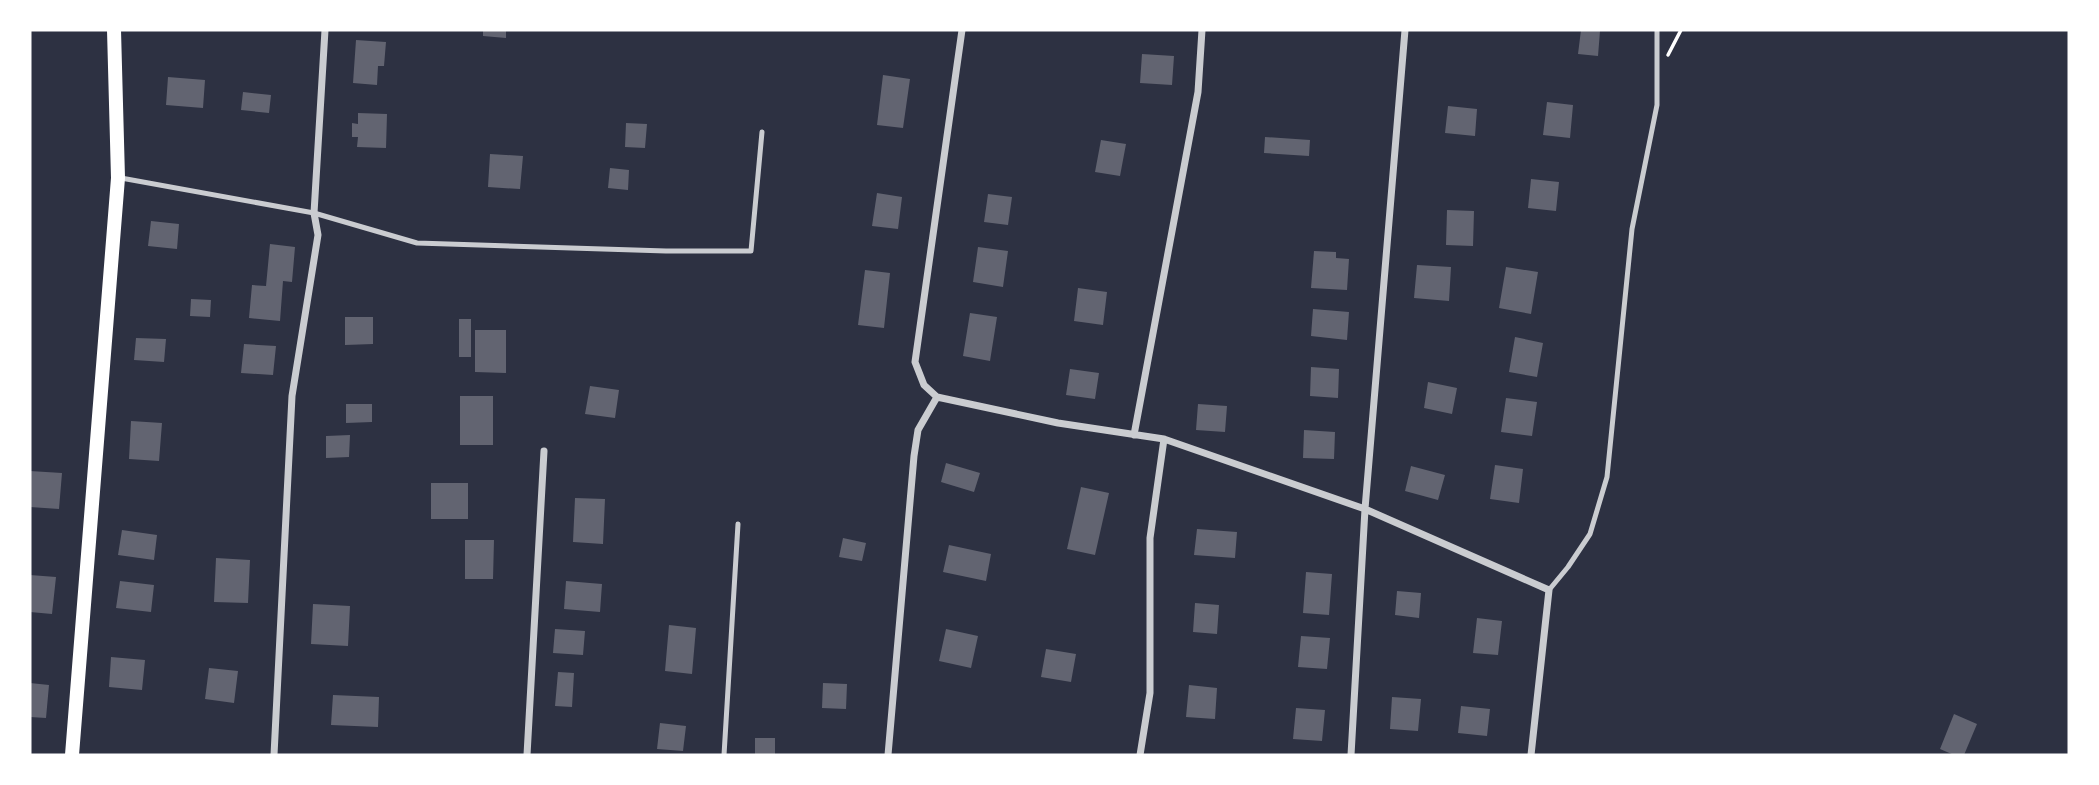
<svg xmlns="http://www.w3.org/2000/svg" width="2099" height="785" font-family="'Alegreya Sans',sans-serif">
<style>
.building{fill:#626471}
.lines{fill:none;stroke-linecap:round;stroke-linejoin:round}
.path{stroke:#fff;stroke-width:3.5}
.service{stroke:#caccd0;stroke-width:5}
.minor{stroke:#caccd0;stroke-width:7}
.secondary{stroke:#fff;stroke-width:14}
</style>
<rect width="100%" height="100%" fill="#2d3142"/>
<path class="building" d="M483 30H506V38L483 36Z
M1581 30 1600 31 1598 56 1578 54Z
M356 40 386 42 384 66H378L377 85 353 83Z
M1142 54 1174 56 1172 85 1140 83Z
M883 75 910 79 903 128 877 125Z
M168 77 205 80 203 108 166 105Z
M243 92 271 95 269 113 241 110Z
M1547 102 1573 105 1570 138 1543 135Z
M1448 106 1477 109 1475 136 1445 133Z
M358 113 387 114 386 148 357 147 358 137H352V123L358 124Z
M626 123 647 124 645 148 625 147Z
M1265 137 1310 140 1309 156 1264 153Z
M1101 140 1126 144 1120 176 1095 172Z
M490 154 523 156 520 189 488 187Z
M610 168 629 170 628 190 608 188Z
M1531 179 1559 182 1556 211 1528 208Z
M877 193 902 197 898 229 872 226Z
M988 194 1012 197 1008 225 984 222Z
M1447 210 1474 211 1473 246 1446 245Z
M151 221 179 224 177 249 148 246Z
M270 244 295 247 292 282 283 281 280 321 249 318 252 285 266 286Z
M978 247 1008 251 1003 287 973 282Z
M1314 251 1336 252V258L1349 259 1347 290 1311 288Z
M1417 265 1451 267 1449 301 1414 298Z
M1506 267 1538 272 1531 314 1499 308Z
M865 270 890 273 884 328 858 325Z
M1078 288 1107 292 1103 325 1074 321Z
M191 299 211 300 210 317 190 316Z
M1313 309 1349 312 1347 340 1311 336Z
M970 313 997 317 990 361 963 356Z
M345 317H373V344L345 345Z
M459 319H471V357H459Z
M475 330H506V373L475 372Z
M1515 337 1543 343 1537 377 1509 372Z
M136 338 166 339 164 362 134 360Z
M244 344 276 346 273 375 241 373Z
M1311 367 1339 369 1338 398 1310 396Z
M1070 369 1099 373 1095 399 1066 395Z
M1428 382 1457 388 1452 414 1424 408Z
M590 386 619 390 615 418 585 414Z
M460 396H493V445H460Z
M1506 398 1537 402 1532 436 1501 432Z
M346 404H372V422L346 423Z
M1198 404 1227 406 1225 432 1196 430Z
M131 421 162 423 159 461 129 459Z
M1304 430 1335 432 1334 459 1303 458Z
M350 435 349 457 326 458V436Z
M946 463 980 473 974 492 941 482Z
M1495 465 1523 469 1519 503 1490 499Z
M1411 466 1445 475 1438 500 1405 491Z
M30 471 62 473 59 509 30 507Z
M431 483H468V519H431Z
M1081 487 1109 493 1095 555 1067 549Z
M575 498 605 499 603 544 573 542Z
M1197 529 1237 532 1235 558 1194 555Z
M122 530 157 535 154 560 118 555Z
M843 538 866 543 862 561 839 557Z
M465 540H494L493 579H465Z
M949 545 991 554 986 581 943 572Z
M216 558 250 560 248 603 214 602Z
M1306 572 1332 574 1329 615 1303 613Z
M30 575 56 577 52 614 30 612Z
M120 581 154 585 151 612 116 608Z
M566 581 602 584 600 612 564 609Z
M1397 591 1421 593 1419 618 1395 615Z
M1195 603 1219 605 1217 634 1193 632Z
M313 604 350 606 348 646 311 644Z
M1477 618 1502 621 1498 655 1473 653Z
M669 625 696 628 692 674 665 671Z
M555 629 585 631 583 655 553 653Z
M946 629 978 636 971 668 939 661Z
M1301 636 1330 638 1327 669 1298 667Z
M1046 649 1076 654 1071 682 1041 677Z
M111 657 145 660 142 690 109 687Z
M209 668 238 671 234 703 205 699Z
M558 672 574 673 572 707 555 706Z
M30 683 49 685 46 718 30 717Z
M823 683 847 684 846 709 822 708Z
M1189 685 1217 688 1215 719 1186 717Z
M333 695 379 697 378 727 331 725Z
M1392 697 1421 699 1418 731 1390 729Z
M1461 706 1490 709 1487 736 1458 733Z
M1296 708 1325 710 1322 741 1293 739Z
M1954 714 1977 724 1964 755H1954L1940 749Z
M660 723 686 726 683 751 657 749Z
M755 738H775V755H755Z"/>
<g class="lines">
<path class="path" d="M1668 55 1681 30"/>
<path class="service" d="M121 178 314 213 417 243 666 251H751L762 132
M1549 590 1568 567 1590 534 1607 477 1632 229 1657 105V30
M724 755 738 524"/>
<path class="minor" d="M937 397 1058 423 1164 439 1365 509 1549 590 1531 755
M937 397 924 385 915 362 962 30
M1134 435 1198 92 1202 30
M274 755 292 396 318 235 314 213 325 30
M527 755 544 451
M888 755 914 456 918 430 937 397
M1140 755 1150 693V538L1164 439
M1351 755 1365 509 1405 30"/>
<path class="secondary" d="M72 755 118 178 114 30"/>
</g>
<rect width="2099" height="785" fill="none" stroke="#ffffff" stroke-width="63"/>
</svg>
